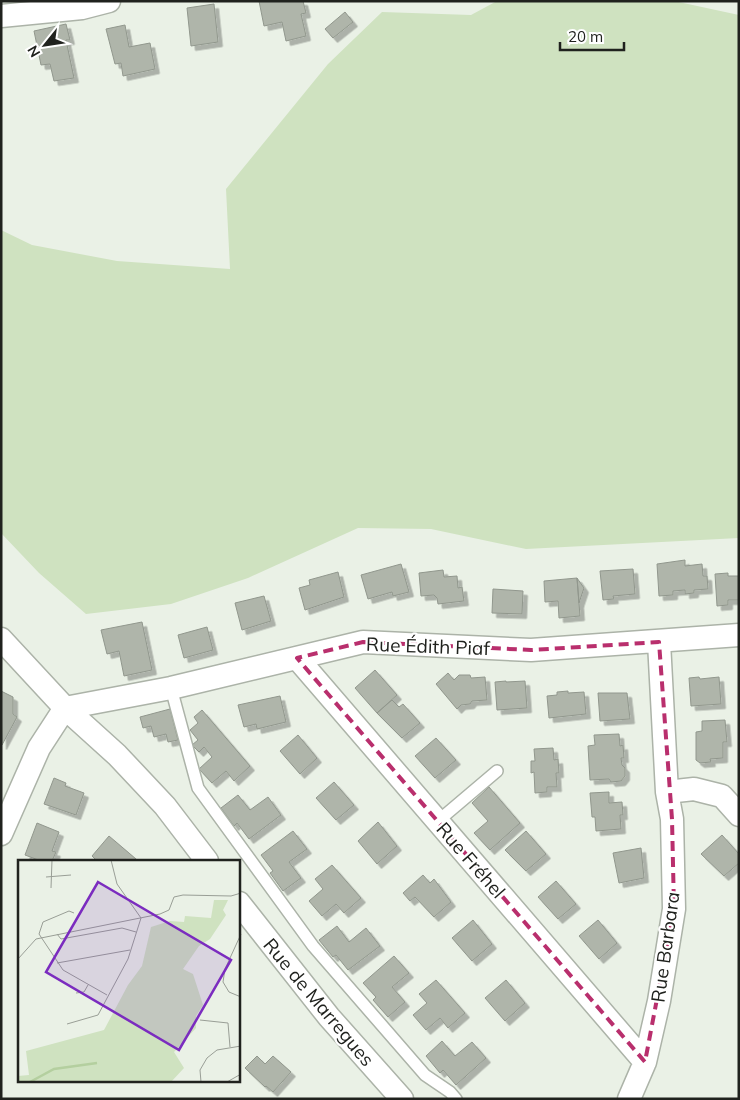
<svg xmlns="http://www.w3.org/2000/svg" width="740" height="1100" font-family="Mulish,sans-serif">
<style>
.green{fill:#cfe2c0}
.building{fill:#afb5aa;stroke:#91978d;filter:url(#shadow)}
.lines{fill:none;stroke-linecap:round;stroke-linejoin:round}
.lane-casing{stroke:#acb3a8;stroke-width:14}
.street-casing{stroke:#acb3a8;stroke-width:25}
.lane{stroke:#fff;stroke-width:11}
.street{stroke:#fff;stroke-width:22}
.marked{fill:none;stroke:#b92f6d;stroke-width:4;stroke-dasharray:10 6;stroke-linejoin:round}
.labels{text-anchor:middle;stroke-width:4.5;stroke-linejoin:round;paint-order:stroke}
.street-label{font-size:19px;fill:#20221e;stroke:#fff}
.inset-river{fill:none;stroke:#b4cf9f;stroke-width:2.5}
.inset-road{fill:none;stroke:#999e96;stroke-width:1}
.view{fill:#7b2cbf;fill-opacity:0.15;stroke:#7b2cbf;stroke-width:2.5}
.inset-edge{fill:none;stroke:#20221e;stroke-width:2.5}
</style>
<defs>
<filter id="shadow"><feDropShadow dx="4.5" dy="4.5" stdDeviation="0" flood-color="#0004"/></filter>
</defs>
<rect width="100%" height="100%" fill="#eaf1e6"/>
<path class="green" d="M497 1H674L739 15V538L526 549 431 529 358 528 248 578 171 604 86 614 39 573 1 533V230L32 245 117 261 230 269 226 189 328 64 382 12 471 15Z"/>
<path class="building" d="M259 1H303L306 13 301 14 306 36 286 41 282 22 264 26Z
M214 4 218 42 191 46 187 8Z
M345 12 353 22 333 38 325 29Z
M66 24 70 40H66L74 78 54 81 50 64 41 65 34 31Z
M125 25 129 47 150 43 155 69 123 76 121 63 115 64 106 29Z
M685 560V566L702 564 703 576H707L708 589 694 590V593L685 594V590L673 591V595L659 596 657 564Z
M401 564 409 592 393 596 392 592 368 599 361 575Z
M633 569 635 594 613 596 614 599 603 600 600 571Z
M443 570 444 577 457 576 458 588 462 587 464 601 438 604 437 598 434 595 421 596 419 573Z
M338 572 344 597 305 610 299 588 310 585 309 580Z
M728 573V576H739V600H728V605L717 606 715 574Z
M577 578 584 588 579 603Z
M577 578 580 616 559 618 558 601 545 602 544 581Z
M493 589 523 591 522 614 492 613Z
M264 596 271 621 242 630 235 603Z
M142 622 152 670 124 676 119 651 107 654 101 630Z
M207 627 213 650 184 658 178 635Z
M375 670 397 695 377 713 355 688Z
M448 673 454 680 459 675H470L471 678 485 677 487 700 472 701 470 704 461 705 457 709 436 684Z
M699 677 700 679 719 677 721 704 691 706 689 678Z
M506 681V682L525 681 527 708 497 710 495 682Z
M1 691 13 697V714L17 717 2 745Z
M568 691V693L584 692 586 714 549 718 547 696 557 695V692Z
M598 693H627L630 719 600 721Z
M280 696 286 722 257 729 256 724 244 727 238 705Z
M392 700 399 707 403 704 420 723 402 738 377 713Z
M170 709 178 740 168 742 166 734 154 737 151 726 143 728 140 717Z
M202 710 250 766 234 781 226 771 212 783 199 769 212 757 204 747 199 752 192 745 198 740 190 730 198 723 194 717Z
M725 720 727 742H723V758L710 759 711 762 700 763 696 760V732L702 731V721Z
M619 734 620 746 623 745 624 758H621L622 765 625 768V776L621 781 611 782 609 779 590 780 588 746 595 745 594 735Z
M298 735 317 758 300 774 280 751Z
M436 738 456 760 435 778 415 756Z
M553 748 554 760 558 759 559 773H556L557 787H547V792L535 793 534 772 531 773V761H535L534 749Z
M54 778 66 783 65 786 84 793 76 815 44 804Z
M334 782 354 805 336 820 316 798Z
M489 787 520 823 490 850 474 833 488 821 472 803Z
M609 792V803L622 802 623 815H620L621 829 596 831 595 817H592L590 793Z
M238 795 250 810 268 797 281 815 249 839 237 823 234 826 221 808Z
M378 822 397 846 377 864 358 841Z
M37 823 59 832 52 851 56 852 52 861H41L25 855Z
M293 831 307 849 289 862 301 878 283 891 270 873 273 871 261 855Z
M526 831 546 854 526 871 505 850Z
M722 835 739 854V863L724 876 701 854Z
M109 836 136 859 134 861H97L92 856Z
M641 848 644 878 619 883 613 853Z
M332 865 361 898 344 913 336 904 322 916 309 901 323 889 315 879Z
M423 875 430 883 434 879 451 902 434 917 415 897 410 901 403 893Z
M556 881 576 904 558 919 538 897Z
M473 920 492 944 472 961 452 938Z
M598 920 617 943 599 959 579 936Z
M337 926 349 942 366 928 380 946 348 970 336 955 333 957 319 940Z
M394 956 409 973 392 987 405 1002 388 1017 373 1000 376 997 363 983Z
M436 980 465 1013 448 1028 440 1018 426 1030 413 1015 427 1003 419 994Z
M506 980 525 1003 505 1021 485 998Z
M442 1041 455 1056 472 1042 486 1058 456 1085 443 1070 440 1073 426 1056Z
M257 1056 265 1064 273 1056 291 1072 273 1092 266 1086 265 1087 245 1068Z"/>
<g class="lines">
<defs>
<path id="lane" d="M171 688 198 788 313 946 425 1075 450 1092 456 1099
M438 821 497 771"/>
<path id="street" d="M1 16 82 8 109 1
M1 639 65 708 117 755 165 806 207 861
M297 658 645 1062
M65 708 171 688 363 642 531 650 739 635
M667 792 694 789 722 796 739 815
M1 834 39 748 65 708
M239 903 329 1017 402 1099
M629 1099 645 1062 659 1001 674 909 672 819 667 792 659 642"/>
</defs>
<use href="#lane" class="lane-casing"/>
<use href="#street" class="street-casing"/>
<use href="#lane" class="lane"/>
<use href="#street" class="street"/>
</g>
<path class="marked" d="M363 642 531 650 659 642 672 819 674 909 645 1062 297 658Z"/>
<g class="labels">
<g class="street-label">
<text transform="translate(428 646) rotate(2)" y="7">Rue Édith Piaf</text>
<text transform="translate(471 860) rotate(49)" y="7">Rue Fréhel</text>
<text transform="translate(665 947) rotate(-82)" y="7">Rue Barbara</text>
<text transform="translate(319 1002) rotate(50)" y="7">Rue de Marregues</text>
</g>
</g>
<g transform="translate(18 860)">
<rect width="222" height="222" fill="#eaf1e6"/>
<path d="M196 40H210L205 50 208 55 192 79 181 86 165 109 175 114 185 145 178 156V168L156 192 166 208 153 222H0V216L11 215 8 191 86 170 110 125 124 106 133 67 152 61 166 62 167 56 193 58Z" fill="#cfe2c0"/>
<path class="inset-river" d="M12 222 36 209 79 203"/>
<path class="inset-road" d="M93 0 99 24 123 58M28 17 53 15M33 28 34 0M56 53 51 51 25 62 21 74 45 110 89 135M39 74 43 79 104 68 118 72M223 74 207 109 205 122 211 132 223 137M0 99 18 79 142 54 151 50 156 37 165 35 213 36 223 33M39 103 112 90M58 133 66 132 70 125M182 160 210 163 212 187M49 164 80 155 110 99 123 58M183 222 182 210 189 198 199 190 223 186M209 222 223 214"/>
<path class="view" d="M80 22 213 100 161 190 28 112Z"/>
<rect width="222" height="222" class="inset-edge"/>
</g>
<rect width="740" height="1100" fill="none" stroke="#20221e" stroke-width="5"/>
<g transform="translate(45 45) rotate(240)" stroke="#ffffff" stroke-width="4" paint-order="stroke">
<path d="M0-4L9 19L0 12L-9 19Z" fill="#20221e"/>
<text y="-8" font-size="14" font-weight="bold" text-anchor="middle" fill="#20221e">N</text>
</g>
<path d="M560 42v8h64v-8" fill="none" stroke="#20221e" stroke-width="2.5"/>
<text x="568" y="42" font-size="15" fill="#20221e" stroke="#ffffff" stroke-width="4" paint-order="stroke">20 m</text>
</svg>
